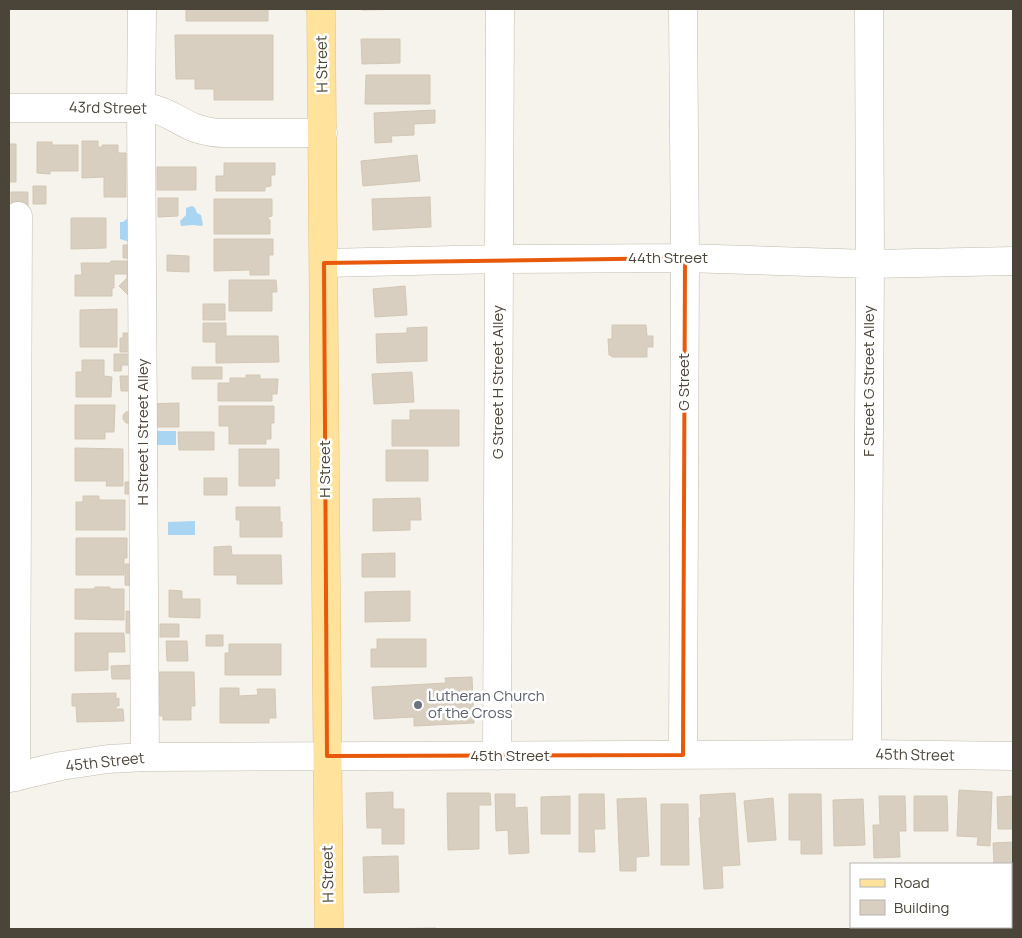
<svg xmlns="http://www.w3.org/2000/svg" width="1022" height="938" font-family="Manrope,sans-serif">
<style>
.water{fill:#a9d4f2}
.building{fill:#d8cfc1;stroke:#d3c7b4}
.lines{fill:none;stroke-linecap:round;stroke-linejoin:round}
.minor-casing{stroke:#c2bbae;stroke-width:29}
.major-casing{stroke:#e6c16a;stroke-width:29}
.minor{stroke:#fff;stroke-width:28}
.major{stroke:#ffe39c;stroke-width:28}
.marked{fill:none;stroke:#e8590c;stroke-width:4;stroke-linejoin:round}
.worship-dot{fill:#6b7280;stroke:#fff;stroke-width:2}
.labels{text-anchor:middle;stroke-width:5;stroke-linejoin:round;paint-order:stroke}
.street-label{font-size:15px;fill:#4b4439;stroke:#fff}
.worship-label{font-size:15px;fill:#5b616d;stroke:#fff;text-anchor:start}
</style>
<rect width="100%" height="100%" fill="#f6f3ec"/>
<path class="water" d="M192 206 195 208 197 213 201 215 203 225 201 226 193 225 181 226 180 221 186 215V208Z
M128 218 130 242 120 239V222H123Z
M151 431H176V445H151Z
M195 521V535H168V522Z"/>
<path class="building" d="M186 9H268V21H186Z
M362 9H406L362 10Z
M175 35H273V100H214V89H195V79H176Z
M361 39H400V63L362 64Z
M366 75H430V104H365Z
M435 110V123L414 124V135L391 136 392 142 375 143 374 113Z
M82 141H98V147H103L102 145H118V153H126V197H104V177L82 178Z
M37 142H52V145H78V171H50V174L37 173Z
M9 144H16V182H9Z
M417 155 420 181 363 186 361 161Z
M224 163H275V175H271V186L265 187V191H216V176H224Z
M157 167H196V190H157Z
M33 186H46V204H33Z
M11 192H28V210H11Z
M430 197 431 227 373 230 372 199Z
M158 198H178V216L158 217Z
M214 199H272V216L268 217V219L270 220V234H214Z
M71 218H106V248L71 249Z
M214 239H273V255H269V275H250V270L214 271Z
M123 245H140V258H123Z
M167 255 189 256V272L167 271Z
M111 261H145L131 298 119 286 127 278V274H114V288H112V296H75V275H82L81 263H110Z
M229 280H276L277 292H272V311H229Z
M405 286 407 315 375 317 373 289Z
M203 304H225V320H203Z
M117 309V347H80V310Z
M203 323H226V336H278L279 362 216 363V342H203Z
M612 325H646L647 336H653V347H647V357H612V356L609 355 608 339H612Z
M427 327V361L377 363 376 334 407 333V328Z
M123 333H140L142 352H120V338H123Z
M114 354H131L130 365H122L121 371H114Z
M82 360H104V376L112 377 111 397H76V372H82Z
M192 367H222V379H192Z
M412 372 414 402 374 404 372 374Z
M246 375H260V379H278L277 394H272V401H218V383H230V378H246Z
M120 376H131V391H121Z
M179 403V427H145V404Z
M75 405H115L114 432H105V439H75Z
M219 406H274V423H271V439H266V444H229V426H219Z
M410 410H459V446H392V420H410Z
M131 411V423H126L123 419V415L126 412Z
M178 432H214V450H179Z
M75 448 123 449V486H106L107 481H75Z
M239 449H279V479L275 478V486H239Z
M386 450H428V481H386Z
M204 478H227V495H204Z
M142 481V494H125V482Z
M83 496H99V500H125V530H76V502H83Z
M420 498 421 520H410V530L373 531V499Z
M236 507H280V522H282V537H240V520H236Z
M76 538H127V558H124V575H76Z
M231 546 232 555H281L282 584H237V575H214V547Z
M395 553V577H362V554Z
M125 564H143V586L125 585Z
M95 587H110V589H124V620L75 619V589H95Z
M169 590 182 591V599H200V618L169 617Z
M410 591V621L365 622V592Z
M126 611 144 612V634L126 633Z
M160 624H179V637H160Z
M75 633H124L125 652H108V670L75 671Z
M206 635H223V646H206Z
M377 639H426V667H371V649H377Z
M166 641H187L188 661H167Z
M229 644H281V675H225V653H229Z
M135 665 134 679H112L111 666Z
M159 672H194L195 706H191V720H163V716L153 715V697H159Z
M472 677 474 723 414 726V717L374 719 372 687 446 683 445 678Z
M220 688H239V696L258 695 257 689H275L276 718H269V723H220Z
M116 693V699L119 698V706H116V709H123L124 721 77 722 76 706H72V694Z
M959 790 992 792 990 846 977 845 978 837 957 836Z
M393 792V809H404V844H382V828H367L366 793Z
M447 793H490L491 805H479V849L448 850Z
M735 793 740 865 722 866 723 888 704 889 699 818 701 817 700 795Z
M495 794H515V808L527 807 529 853 509 854 508 830 496 831Z
M579 794H604L605 829H594L595 852H579Z
M789 794H821L822 854H801V840H789Z
M570 796V834H541V797Z
M879 796H905L906 831H899L900 857 874 858 873 825H880Z
M914 796H947L948 831H914Z
M1013 796V829H998L997 797Z
M646 798 649 856 636 857V871H620L617 799Z
M773 798 776 840 748 842 744 801Z
M863 799 865 845 834 846 833 800Z
M661 804H688L689 865H661Z
M1013 842V903H1011V864H994L993 843Z
M398 856 399 892 364 893 363 857Z
M436 928V929H376Z"/>
<g class="lines">
<defs>
<path id="minor" d="M142 9 141 107 145 757
M683 9 685 258 683 755
M9 108H150C167 111 180 122 195 128 204 131 213 133 223 133H323
M324 263 499 259 685 258 870 264 1013 261
M867 754 870 264 869 9
M497 756 500 9
M16 777 18 216
M9 778 61 766 108 759 145 757 867 754 1013 756"/>
<path id="major" d="M321 9 329 929"/>
</defs>
<use href="#minor" class="minor-casing"/>
<use href="#major" class="major-casing"/>
<use href="#minor" class="minor"/>
<use href="#major" class="major"/>
</g>
<path class="marked" d="M685 258 683 755 327 756 324 263Z"/>
<circle class="worship-dot" cx="418" cy="705" r="5"/>
<g class="labels">
<g class="street-label">
<text transform="translate(322 64) rotate(-91)" y="5">H Street</text>
<text transform="translate(108 108) rotate(1)" y="5">43rd Street</text>
<text x="668" y="263">44th Street</text>
<text transform="translate(869 381) rotate(-90)" y="5">F Street G Street Alley</text>
<text transform="translate(498 382) rotate(-90)" y="5">G Street H Street Alley</text>
<text transform="translate(684 382) rotate(-90)" y="5">G Street</text>
<text transform="translate(143 432) rotate(-90)" y="5">H Street I Street Alley</text>
<text transform="translate(325 469) rotate(-90)" y="5">H Street</text>
<text transform="translate(915 755) rotate(1)" y="5">45th Street</text>
<text x="510" y="761">45th Street</text>
<text transform="translate(105 762) rotate(-6)" y="5">45th Street</text>
<text transform="translate(328 874) rotate(-91)" y="5">H Street</text>
</g>
<g class="worship-label">
<text x="428" y="701">Lutheran Church<tspan x="428" dy="17">of the Cross</tspan></text>
</g>
</g>
<rect width="1022" height="938" fill="none" stroke="#4b4439" stroke-width="20"/>
<rect x="850" y="863" width="162" height="65" fill="#ffffff" stroke="#b7b4b0"/>
<rect x="860" y="879" width="25" height="8" fill="#ffe39c" stroke="#b7b4b0"/>
<text x="894" y="888" font-size="15" fill="#4b4439">Road</text>
<rect x="860" y="900" width="25" height="15" fill="#d8cfc1" stroke="#b7b4b0"/>
<text x="894" y="913" font-size="15" fill="#4b4439">Building</text>
</svg>
